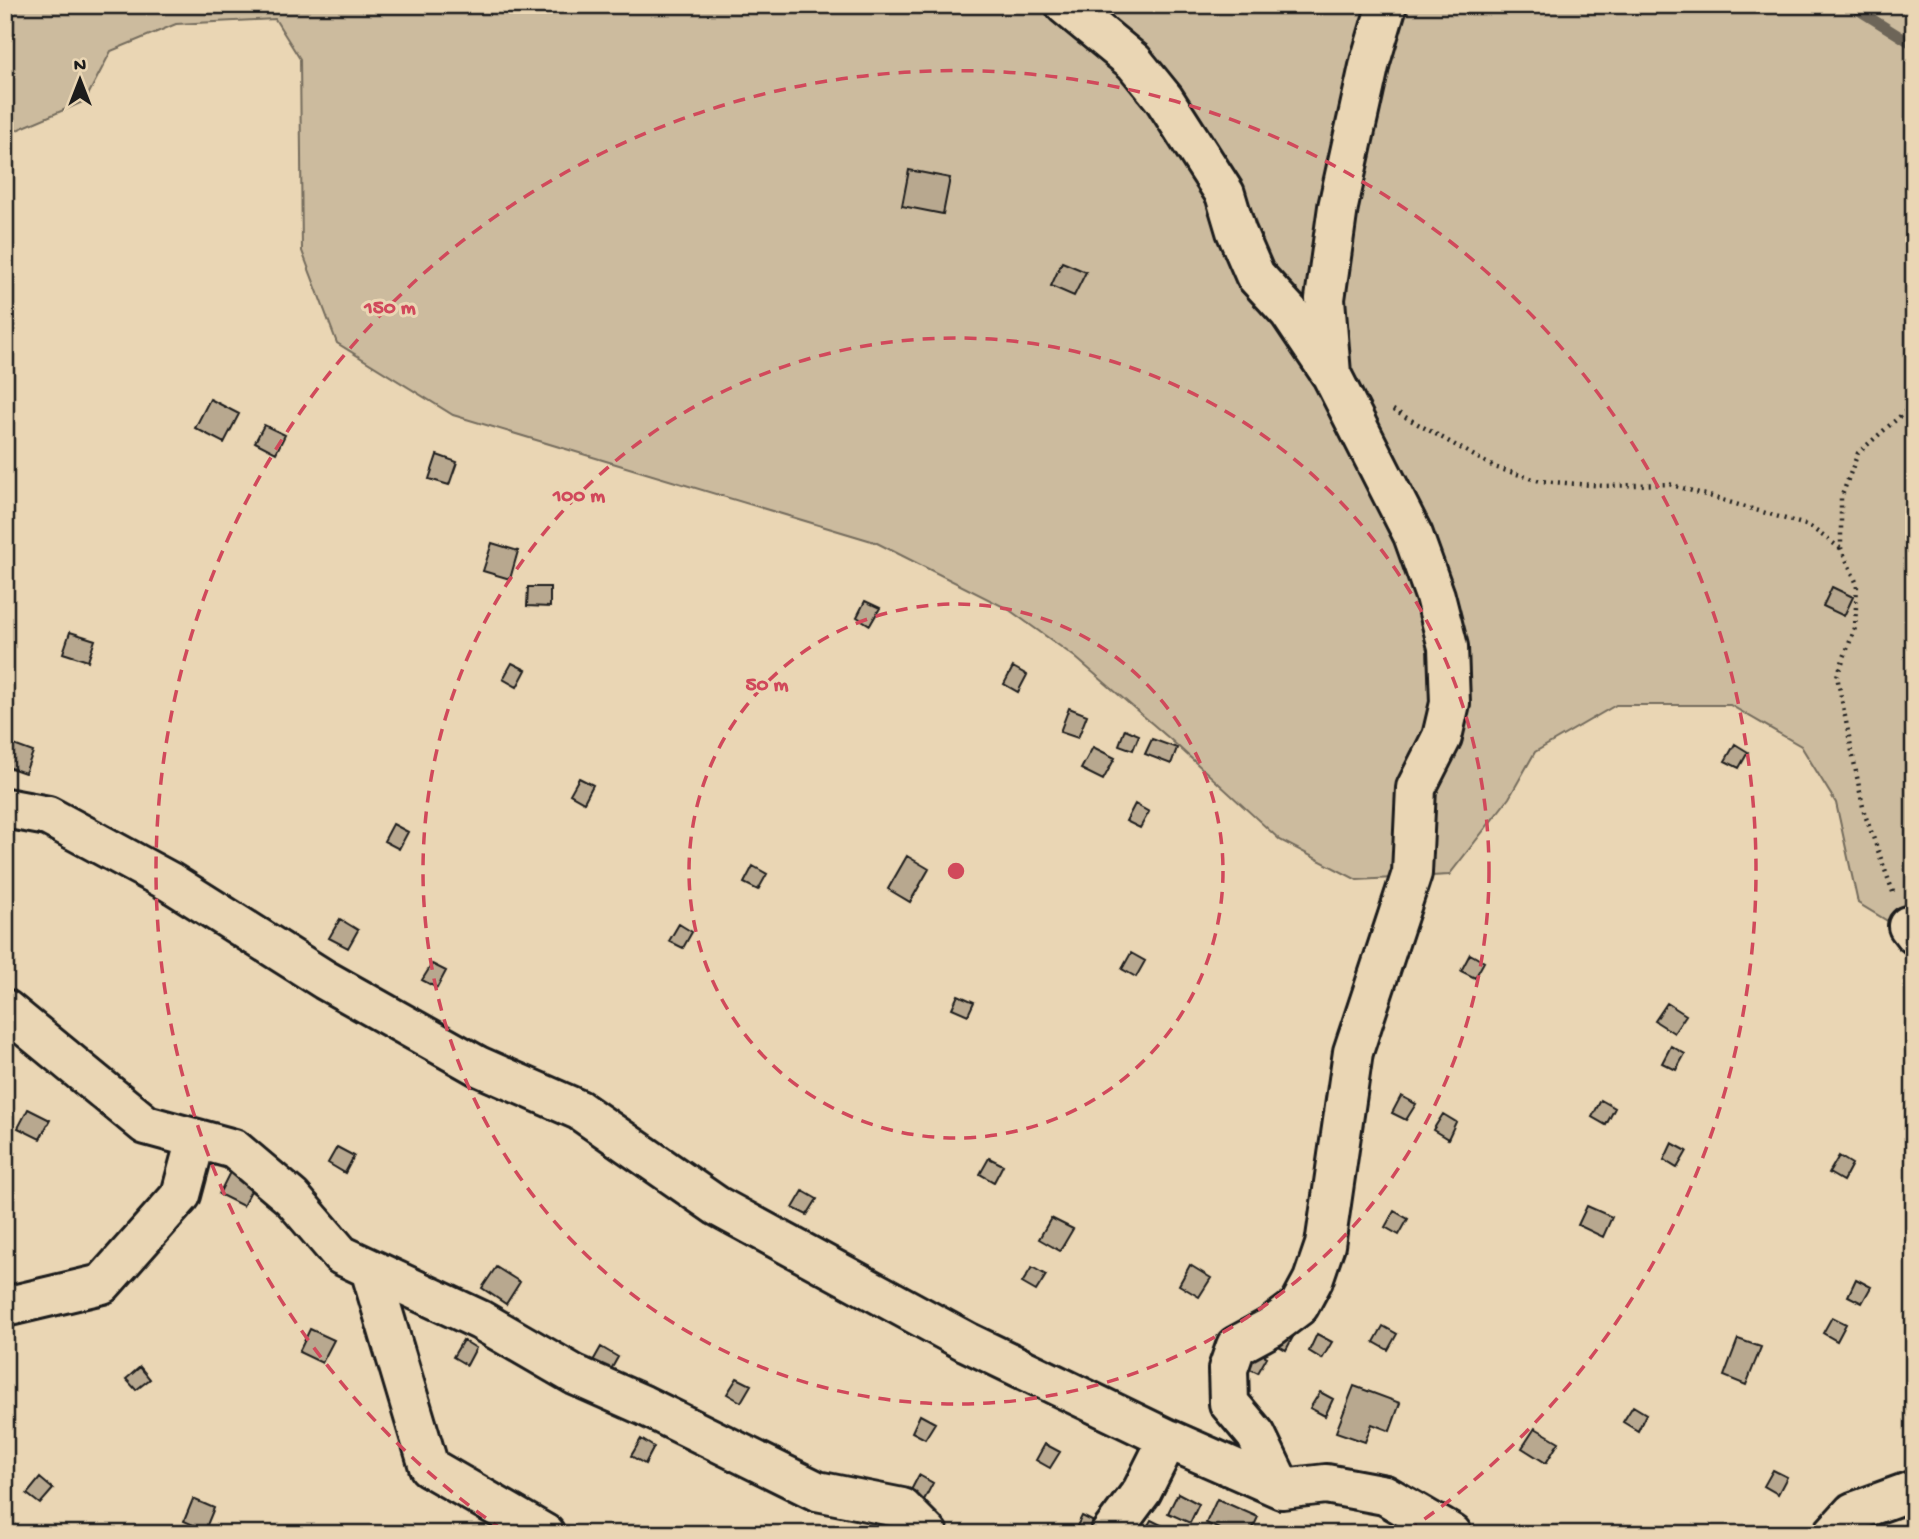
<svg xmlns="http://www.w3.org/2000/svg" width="1919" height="1539" font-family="'Gochi Hand',sans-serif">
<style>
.green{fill:#ccbb9e;stroke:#746c5d;stroke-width:2}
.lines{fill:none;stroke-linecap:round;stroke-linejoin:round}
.stream{stroke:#6d6558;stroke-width:10}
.building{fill:#b8a88f;stroke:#1c1c1c;stroke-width:2}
.minor-casing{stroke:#1c1c1c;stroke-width:44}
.path{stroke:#1c1c1c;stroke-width:4.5;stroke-dasharray:2 5;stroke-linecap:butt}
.minor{stroke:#ead6b4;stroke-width:38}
.ring{fill:none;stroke:#d1495b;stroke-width:3.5;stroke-dasharray:12 9}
.centre{fill:#d1495b;stroke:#ead6b4;stroke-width:3.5}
.ring-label{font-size:21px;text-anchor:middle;font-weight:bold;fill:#d1495b;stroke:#ead6b4;stroke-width:6;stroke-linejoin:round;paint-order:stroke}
</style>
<rect width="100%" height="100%" fill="#ead6b4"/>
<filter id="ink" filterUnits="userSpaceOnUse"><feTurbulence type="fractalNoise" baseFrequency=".0143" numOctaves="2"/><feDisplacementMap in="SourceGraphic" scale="14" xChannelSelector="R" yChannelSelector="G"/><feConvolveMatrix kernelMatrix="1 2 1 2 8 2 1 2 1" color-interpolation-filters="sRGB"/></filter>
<g filter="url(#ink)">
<path class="green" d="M5 5H1914V937L1858 903 1836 803 1801 746 1730 705H1616L1535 752 1509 798 1449 875 1357 880 1280 840 1170 739 1075 657 1008 609 875 542 453 415 337 343 302 251 300 59 275 19 176 24 111 51 85 101 5 135Z"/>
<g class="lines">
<path class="stream" d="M752 5H781
M1850 5 1914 45"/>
</g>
<path class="building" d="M909 170 950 178 943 214 902 206Z
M1062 262 1086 272 1074 296 1051 286Z
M210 399 239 414 224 443 195 428Z
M264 425 285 435 276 453 255 442Z
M437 455 457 462 449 485 429 479Z
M492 543 518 551 510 579 483 571Z
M528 587H550V607L527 606Z
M1832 587 1853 597 1844 616 1823 606Z
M865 601 880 608 870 625 857 617Z
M70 632 95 640 88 661 63 653Z
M512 663 526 670 517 687 503 679Z
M1013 667 1027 675 1018 692 1004 684Z
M1069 708 1087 715 1078 738 1060 732Z
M1125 729 1139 735 1133 750 1119 745Z
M1152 739 1177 748 1171 764 1145 754Z
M11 744 33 752 25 773 5 766Z
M1735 744 1748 752 1739 768 1725 761Z
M1093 747 1115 758 1103 780 1081 769Z
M579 778 593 785 584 802 570 794Z
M1135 804 1149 812 1140 828 1126 821Z
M393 824 408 832 399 849 384 841Z
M907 856 929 869 910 902 888 889Z
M753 866 767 874 758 890 744 883Z
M340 919 358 930 348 948 329 938Z
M679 924 692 932 683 948 669 941Z
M1131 953 1145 961 1136 977 1122 969Z
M1470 954 1484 962 1475 978 1461 971Z
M432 964 446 971 437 988 422 980Z
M958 995 974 1002 968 1015 952 1008Z
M1667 1003 1686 1015 1674 1033 1655 1021Z
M1671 1046 1685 1054 1676 1070 1662 1063Z
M1401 1096 1416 1104 1406 1120 1392 1113Z
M1601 1100 1615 1108 1606 1125 1592 1117Z
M28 1109 50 1120 40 1139 18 1128Z
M1443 1114 1456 1122 1448 1139 1433 1130Z
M1672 1143 1687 1151 1677 1168 1664 1160Z
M337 1147 354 1156 345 1173 328 1163Z
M1839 1156 1852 1164 1843 1181 1829 1173Z
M989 1158 1003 1165 994 1182 980 1174Z
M231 1170 255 1183 243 1206 219 1194Z
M803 1191 817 1199 807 1215 793 1208Z
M1587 1206 1612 1217 1603 1237 1578 1225Z
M1394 1211 1408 1219 1399 1235 1385 1227Z
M1051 1218 1073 1229 1060 1251 1039 1239Z
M1190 1265 1211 1278 1199 1297 1179 1285Z
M496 1267 520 1282 506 1304 482 1288Z
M1032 1267 1046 1275 1036 1291 1022 1283Z
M1856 1279 1871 1287 1862 1303 1848 1296Z
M1832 1317 1846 1324 1837 1341 1823 1333Z
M1281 1326 1295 1333 1286 1350 1272 1342Z
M1383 1326 1397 1334 1388 1350 1374 1342Z
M310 1329 334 1340 322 1363 299 1352Z
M1317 1334 1332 1342 1322 1359 1309 1351Z
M1738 1339 1761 1347 1746 1385 1724 1376Z
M463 1340 476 1348 467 1365 453 1357Z
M601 1347 618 1357 609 1373 589 1368Z
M1253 1349 1267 1357 1258 1373 1244 1366Z
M140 1367 150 1379 136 1390 126 1379Z
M737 1378 751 1385 741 1402 727 1394Z
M1354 1386 1400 1403 1390 1431 1372 1424 1365 1442 1336 1432Z
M1320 1392 1333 1399 1325 1416 1310 1408Z
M1633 1406 1646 1414 1638 1431 1623 1422Z
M920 1415 935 1423 925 1439 912 1432Z
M1535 1428 1559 1442 1546 1463 1522 1448Z
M641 1439 654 1447 645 1464 631 1456Z
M1045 1444 1060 1452 1050 1468 1036 1460Z
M1773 1470 1787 1477 1778 1494 1764 1486Z
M919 1475 933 1483 924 1500 910 1492Z
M40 1478 53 1489 40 1504 27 1494Z
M1178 1493 1199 1504 1190 1523 1168 1513Z
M193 1499 214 1508 205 1530 184 1521Z
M1217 1499 1258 1517 1250 1534H1230L1206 1523Z
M1082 1516 1104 1527 1101 1534H1073Z
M1151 1520 1165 1527 1161 1534H1143Z"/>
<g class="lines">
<defs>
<path id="minor" d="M1065 5 1134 62 1164 99 1225 194 1236 231 1255 275 1289 312 1330 373
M5 808 48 816 170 882 325 980 478 1066 579 1110 717 1206 967 1342 1168 1439
M1908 926 1914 934
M5 1009 146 1125 234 1149 292 1198 341 1255 480 1320 575 1375 643 1405 817 1491 902 1508 928 1534
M370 1269 429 1467 545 1534
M5 1307 102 1284 181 1195 196 1139
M1282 1489 1256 1435 1229 1403 1228 1369 1236 1346 1271 1327 1299 1306 1313 1280 1325 1245 1353 1052 1412 873 1416 788 1442 737 1450 703 1448 647 1435 596 1413 535 1331 374 1325 299 1338 207 1370 62 1387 5
M1110 1534 1142 1491 1168 1439 1282 1489 1326 1484 1385 1495 1452 1534
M1833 1534 1853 1512 1914 1490"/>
</defs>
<use href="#minor" class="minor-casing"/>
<path class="path" d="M1393 410 1494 467 1540 481 1604 486 1669 484 1809 526 1840 548
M1893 892 1864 812 1837 676 1855 628 1857 584 1841 548V498L1858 453 1914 404"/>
<use href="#minor" class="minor"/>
</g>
</g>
<g class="ring">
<circle cx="956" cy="871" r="267"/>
<circle cx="956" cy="871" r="533"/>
<path d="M503 1530A800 800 0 1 1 1409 1530"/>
</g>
<circle cx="956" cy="871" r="10" class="centre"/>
<g class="ring-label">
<text x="390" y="313">150 m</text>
<text x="579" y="501">100 m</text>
<text x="767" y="690">50 m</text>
</g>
<rect width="1919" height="1539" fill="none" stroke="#ead6b4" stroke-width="28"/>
<rect x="14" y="14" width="1891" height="1511" fill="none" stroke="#1c1c1c" stroke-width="2.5" filter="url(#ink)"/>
<g transform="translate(80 80)" stroke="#ead6b4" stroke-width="5" paint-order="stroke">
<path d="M0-5L12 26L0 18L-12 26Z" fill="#1c1c1c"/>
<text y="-10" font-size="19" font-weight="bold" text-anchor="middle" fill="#1c1c1c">N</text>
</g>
</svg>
